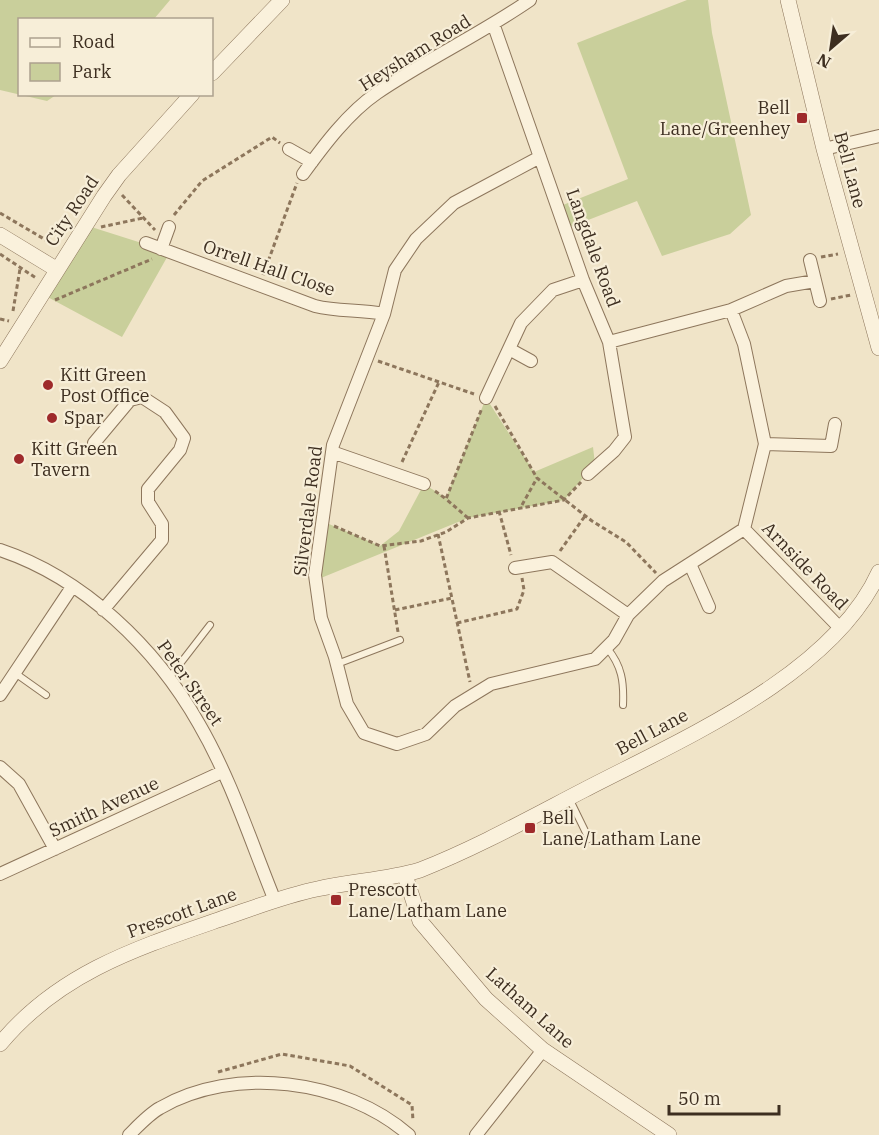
<svg xmlns="http://www.w3.org/2000/svg" width="879" height="1135" font-family="'IBM Plex Serif',serif">
<style>
.green{fill:#c9cf9b}
.lines{fill:none;stroke-linecap:round;stroke-linejoin:round}
.service-casing{stroke:#8d765c;stroke-width:8}
.minor-casing{stroke:#8d765c;stroke-width:14}
.tertiary-casing{stroke:#8d765c;stroke-width:16}
.path{stroke:#8d765c;stroke-width:3;stroke-dasharray:4.5 3;stroke-linecap:butt}
.service{stroke:#faf1dc;stroke-width:6}
.minor{stroke:#faf1dc;stroke-width:12}
.tertiary{stroke:#faf1dc;stroke-width:15}
.poi-dot{fill:#9e2a2b;stroke:#f7eed8;stroke-width:2}
.labels{text-anchor:middle;stroke-width:4.5;stroke-linejoin:round;paint-order:stroke}
.street-label{font-size:18px;fill:#3d2e20;stroke:#f7eed8}
.poi-label{font-size:18px;fill:#3d2e20;stroke:#f7eed8;text-anchor:start}
</style>
<rect width="100%" height="100%" fill="#f0e4c8"/>
<path class="green" d="M0 0H170L154 19 20 20V94L56 95 47 101 0 90Z
M687 0H708L712 33 751 215 730 234 662 256 637 201 565 229 558 207 628 179 577 43Z
M85 225 170 252 122 337 42 294Z
M486 398 534 472 593 447 595 464 564 500 468 518 316 580 322 521 380 546 399 531 424 484 446 498Z"/>
<g class="lines">
<defs>
<path id="service" d="M607 648C622 666 624 682 623 705
M337 664 400 640
M15 673 46 695
M169 678 210 625
M569 798 589 839"/>
<path id="minor" d="M494 26 583 280 609 342 625 437 614 451 588 474
M289 149 312 162
M824 149 879 136
M540 157 454 203 416 239 395 270 384 314 333 445 315 575 321 618 335 657 347 704 364 733 397 744 426 734 455 706 491 684 595 659 614 640 628 615 663 581 744 529 765 444 744 344 731 310
M303 174C324 145 348 113 377 93 427 59 481 34 530 0
M146 243 315 306C338 312 360 309 384 314
M161 249 169 227
M810 260 820 301
M609 342 731 310 786 286 815 281
M509 349 531 361
M486 398 521 323 553 290 583 280
M94 443 130 400 142 397 165 412 184 438 180 450 148 489V502L162 524V540L103 610
M765 444 831 446 835 424
M332 452 424 484
M744 529 840 628
M0 550C84 578 156 648 199 724 231 779 251 842 275 901
M690 564 709 607
M515 568 552 562 628 615
M0 695 72 587
M0 767 19 784 55 849
M0 874 222 772
M129 1135C138 1126 149 1114 160 1108 234 1065 345 1079 409 1135
M476 1135 543 1050"/>
<path id="tertiary" d="M788 0 824 149 879 348
M212 73 282 0
M0 235 56 269
M0 361 104 196 119 175 192 94
M405 875 420 921 486 999 543 1050 669 1135
M0 1044C58 974 134 949 218 920 251 909 283 896 317 889 352 881 386 880 420 870 476 848 530 818 584 790 680 740 833 675 879 572"/>
</defs>
<use href="#service" class="service-casing"/>
<use href="#minor" class="minor-casing"/>
<use href="#tertiary" class="tertiary-casing"/>
<path class="path" d="M122 195 155 230
M0 213 56 246
M174 215 202 181 272 137 280 143
M101 227 143 218
M0 254 36 278
M821 257 838 254
M263 275 297 183
M831 299 851 295
M55 300 152 259
M13 311 20 269
M0 319 9 321
M378 361 474 394
M495 406 537 478 592 521 626 542 656 573
M402 462 439 382
M435 491 446 499
M522 505 537 478
M499 511 511 555
M468 518 446 499 482 408
M334 526 380 546 421 541 446 532 468 518 564 500 581 482
M438 534 470 682
M384 546 398 632
M560 551 585 516
M395 610 452 598
M457 623 517 609 524 590 522 578
M218 1072 282 1054 350 1066 412 1105 413 1121"/>
<use href="#service" class="service"/>
<use href="#minor" class="minor"/>
<use href="#tertiary" class="tertiary"/>
</g>
<g class="poi-dot">
<rect x="796" y="112" width="12" height="12" rx="3"/>
<circle cx="48" cy="385" r="6"/>
<circle cx="52" cy="418" r="6"/>
<circle cx="19" cy="459" r="6"/>
<rect x="524" y="822" width="12" height="12" rx="3"/>
<rect x="330" y="894" width="12" height="12" rx="3"/>
</g>
<g class="labels">
<g class="street-label">
<text transform="translate(415 53) rotate(-32)" y="6">Heysham Road</text>
<text transform="translate(850 170) rotate(75)" y="6">Bell Lane</text>
<text transform="translate(72 211) rotate(-56)" y="6">City Road</text>
<text transform="translate(593 248) rotate(70)" y="6">Langdale Road</text>
<text transform="translate(269 268) rotate(19)" y="6">Orrell Hall Close</text>
<text transform="translate(308 511) rotate(-83)" y="6">Silverdale Road</text>
<text transform="translate(805 566) rotate(46)" y="6">Arnside Road</text>
<text transform="translate(190 683) rotate(55)" y="6">Peter Street</text>
<text transform="translate(652 732) rotate(-28)" y="6">Bell Lane</text>
<text transform="translate(104 807) rotate(-25)" y="6">Smith Avenue</text>
<text transform="translate(182 913) rotate(-20)" y="6">Prescott Lane</text>
<text transform="translate(530 1008) rotate(42)" y="6">Latham Lane</text>
</g>
<g class="poi-label">
<text x="790" y="114" text-anchor="end">Bell<tspan x="790" dy="21">Lane/Greenhey</tspan></text>
<text x="60" y="381">Kitt Green<tspan x="60" dy="21">Post Office</tspan></text>
<text x="64" y="424">Spar</text>
<text x="31" y="455">Kitt Green<tspan x="31" dy="21">Tavern</tspan></text>
<text x="542" y="824">Bell<tspan x="542" dy="21">Lane/Latham Lane</tspan></text>
<text x="348" y="896">Prescott<tspan x="348" dy="21">Lane/Latham Lane</tspan></text>
</g>
</g>
<rect x="18" y="18" width="195" height="78" fill="#f7eed8" stroke="#ada18e" stroke-width="1.5"/>
<rect x="30" y="38" width="30" height="9" fill="#faf1dc" stroke="#ada18e" stroke-width="1.5"/>
<text x="72" y="48" font-size="18" fill="#3d2e20">Road</text>
<rect x="30" y="63" width="30" height="18" fill="#c9cf9b" stroke="#ada18e" stroke-width="1.5"/>
<text x="72" y="78" font-size="18" fill="#3d2e20">Park</text>
<g transform="translate(831 48) rotate(209)" stroke="#f7eed8" stroke-width="4.5" paint-order="stroke">
<path d="M0-4.5L10 22L0 15L-10 22Z" fill="#3d2e20"/>
<text y="-9" font-size="16" font-weight="bold" text-anchor="middle" fill="#3d2e20">N</text>
</g>
<path d="M669 1105v9h110v-9" fill="none" stroke="#3d2e20" stroke-width="3"/>
<text x="678" y="1105" font-size="18" fill="#3d2e20" stroke="#f7eed8" stroke-width="4.5" paint-order="stroke">50 m</text>
</svg>
